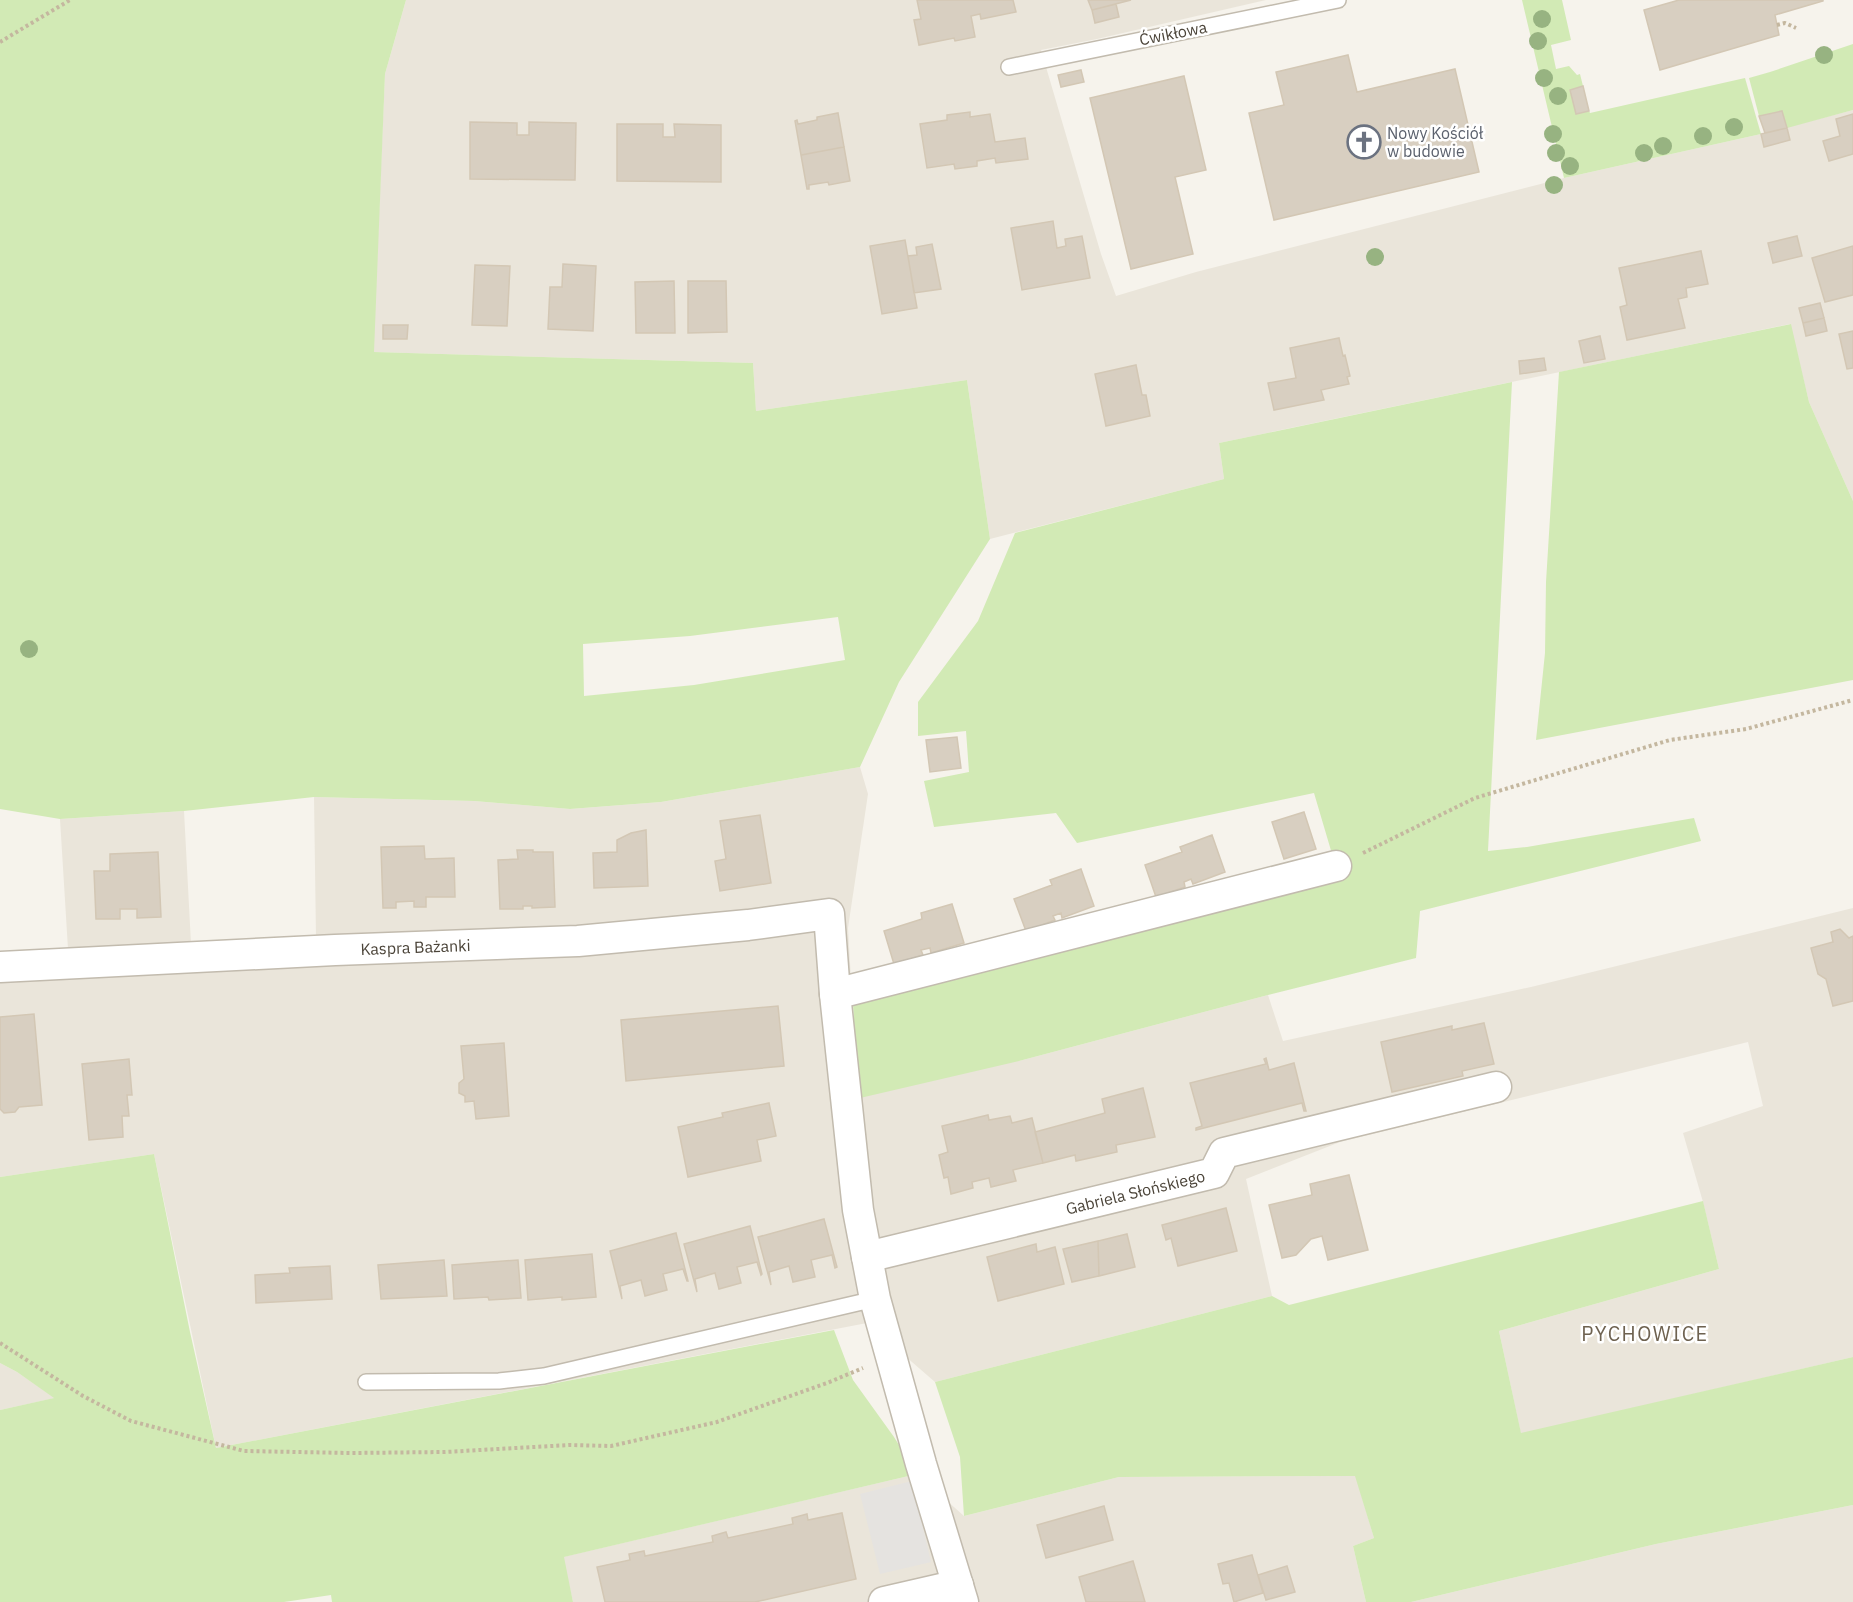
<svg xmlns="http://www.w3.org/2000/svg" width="1853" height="1602" font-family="'IBM Plex Sans',sans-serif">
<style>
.residential{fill:#eae5da}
.green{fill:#d2eab5;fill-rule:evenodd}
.parking{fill:#e5e3e0}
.building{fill:#d8cfc1;stroke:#d3c7b4;stroke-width:1.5}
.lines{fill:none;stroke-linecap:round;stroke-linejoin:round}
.lane-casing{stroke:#c2bbae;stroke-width:18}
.street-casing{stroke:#c2bbae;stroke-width:33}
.path{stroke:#c4b79f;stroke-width:4;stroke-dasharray:3 3;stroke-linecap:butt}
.lane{stroke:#fff;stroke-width:15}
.street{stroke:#fff;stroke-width:30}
.tree{fill:#97b381}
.labels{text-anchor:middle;stroke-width:5;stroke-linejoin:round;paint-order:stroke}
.street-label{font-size:16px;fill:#4b4439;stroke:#fff}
.worship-label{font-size:16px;fill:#5b616d;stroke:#fff;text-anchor:start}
.quarter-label{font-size:20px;letter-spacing:1.5px;fill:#6e6250;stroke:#fff}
</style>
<rect width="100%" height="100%" fill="#f6f3ec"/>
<path class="residential" d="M406 0H1266L1097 39 1041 50 1101 254 1116 296 1196 272 1564 178 1761 134 1853 110V501L1809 402 1790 324 1219 443 1224 479 990 539 967 380 756 411 753 363 373 352 385 74Z
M860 767 868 794 848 928 856 1066 1019 1061 1268 995 1283 1041 1531 987 1853 908V1357L1521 1434 1499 1331 1719 1269 1703 1202 1683 1133 1763 1106 1748 1042 1340 1142 1246 1179 1272 1296 935 1382 867 1323 216 1448 154 1154 0 1177V955L68 949 60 819 184 811 191 944 316 938 314 797 474 801 570 809 661 802Z
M0 1363 17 1372 55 1398 0 1410Z
M917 1474 964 1516 1119 1477 1356 1476 1374 1538 1353 1546 1366 1602H573L563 1557Z
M1853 1505V1602H1411L1656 1544Z"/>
<path class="green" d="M0 0H406L385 74 374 352 753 363 756 411 967 380 990 539 899 682 860 767 661 802 570 809 474 801 314 797 184 811 60 819 0 809ZM838 617 845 660 694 685 584 696 583 644 690 636Z
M1522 0H1562L1571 40 1551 45 1556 69 1569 66 1577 75 1580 74 1583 86 1570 90 1576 114 1589 111 1590 113 1745 78 1761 134 1564 178Z
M1853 44V110L1787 128 1782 111 1759 116 1749 78 1770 72Z
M1791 324 1809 402 1853 501V680L1536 740 1545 653 1546 582 1559 372Z
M1512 382 1488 851 1527 847 1694 818 1701 841 1420 911 1416 958 1268 995 1019 1061 860 1098 856 1066 853 1003 1340 881 1314 793 1077 843 1056 813 934 827 924 781 969 772 966 731 918 736V702L978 621 1015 533 1224 479 1219 443Z
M154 1154 190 1332 216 1448 834 1330 853 1380 894 1437 917 1474 564 1557 573 1602H332L331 1595 284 1602H0V1410L54 1398 17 1372 0 1363V1177Z
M1703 1201 1719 1269 1499 1331 1521 1433 1853 1357V1505L1656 1544 1411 1602H1366L1353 1546 1374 1538 1355 1476 1119 1477 964 1516 960 1457 935 1382 1272 1296 1289 1305Z"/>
<path class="parking" d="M912 1481 931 1562 880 1574 860 1494Z"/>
<path class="building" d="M917 0H1013L1016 12 981 19 980 14 971 16 975 37 955 41 954 38 919 45 914 20 921 19Z
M1088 0H1131L1092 10Z
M1679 0H1823V1L1775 15 1779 35 1660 70 1644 10Z
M1116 4 1119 17 1095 23 1092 10Z
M1348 55 1357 92 1455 69 1479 172 1274 220 1249 113 1284 105 1276 72Z
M1081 70 1084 82 1061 87 1058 75Z
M1184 76 1206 170 1175 177 1193 254 1131 269 1090 98Z
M1583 86 1589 111 1576 114 1570 90Z
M1782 111 1787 128 1765 133 1759 116Z
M970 112V117L990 114 995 142 1025 138 1028 159 996 163 995 158 977 161V166L955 169 954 164 927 168 920 124 947 120V115Z
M838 113 844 147 801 155 795 121 797 120 798 124 817 120V117Z
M1853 114V154L1829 161 1823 141 1840 136 1836 119Z
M470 122 517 123V135H529V122L576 123 575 180 470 179Z
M617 124H663V137H675L674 124 721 125V182L617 181Z
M1787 128 1790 140 1764 147 1761 134Z
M844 147 850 181 829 185 828 182 809 185V189H807L801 155Z
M1053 221 1057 248 1066 246 1065 239 1082 236 1090 278 1022 290 1011 228Z
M1797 236 1802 256 1773 263 1768 243Z
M905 240 917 308 882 314 870 246Z
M932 244 941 289 914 293 908 256 917 255 916 247Z
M1853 246V295L1825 302 1812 258Z
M1701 251 1708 284 1686 288 1687 297 1678 299 1685 328 1627 340 1620 307 1627 305 1619 268Z
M563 264 596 266 593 331 548 329 550 287H562Z
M475 265 510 266 507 326 472 325Z
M674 281 675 333H636L635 282Z
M688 281H726L727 332 688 333Z
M1820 303 1824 318 1803 323 1799 308Z
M1824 318 1827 331 1806 336 1803 323Z
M383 325H408L407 339H383Z
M1853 331V368L1847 369 1839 334Z
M1600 336 1605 359 1584 363 1579 341Z
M1339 338 1343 356 1345 355 1350 376 1347 377 1349 384 1321 390 1324 400 1274 410 1268 383 1296 378 1290 348Z
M1544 358 1546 370 1520 374 1519 361Z
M1136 365 1142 395H1146L1150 416 1106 426 1095 374Z
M957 737 961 768 930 772 926 740Z
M1304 812 1316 849 1284 859 1272 822Z
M760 815 771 883 720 891 715 861 726 859 720 821Z
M646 830 648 886 594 888 593 853 617 852V840L631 833Z
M1212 835 1225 872 1193 884 1191 879 1184 882 1185 887 1156 897 1145 865 1182 852 1180 847Z
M424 846 425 859 454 858 455 897H426V907H414V901L396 902V908H383L381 847Z
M517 850H533V852H553L555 907 532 908V906H523V909H500L498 860 518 859Z
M158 852 161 917 137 918V909H120V919H96L94 871H110V854Z
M1081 869 1094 906 1062 918 1061 913 1053 916 1055 920 1026 931 1014 899 1052 885 1050 880Z
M952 904 964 943 931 953 930 948 921 950 923 955 894 964 884 931 922 919 921 913Z
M1840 929 1849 938 1853 936V1001L1833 1006 1826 979 1818 974 1811 948 1833 942 1831 932Z
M778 1006 784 1066 626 1081 621 1020Z
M34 1014 42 1105 19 1107 15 1112 4 1113 0 1109V1017Z
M1484 1023 1494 1064 1462 1071 1463 1076 1392 1092 1381 1042 1452 1026V1030Z
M504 1043 509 1116 476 1119 474 1101 465 1102V1096L459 1093V1083L464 1079 461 1046Z
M1266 1058 1269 1070 1294 1063 1306 1111H1304L1302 1103 1196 1130V1128L1202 1126 1190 1083 1266 1064 1264 1059Z
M129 1059 132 1095H127L129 1116H122L123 1137 89 1140 82 1064Z
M1143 1088 1155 1137 1116 1145 1117 1152 1099 1156 1076 1161 1075 1155 1043 1163 1035 1132 1105 1113 1102 1099Z
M769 1103 776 1136 757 1140 761 1161 688 1177 678 1127 723 1117 722 1113Z
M988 1115 989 1120 1010 1116 1012 1123 1032 1118 1043 1163 1013 1170 1016 1181 991 1187 989 1178 972 1182 973 1188 951 1194 948 1177 944 1178 939 1155 948 1152 942 1126Z
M1349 1175 1368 1250 1328 1260 1322 1236 1311 1239 1296 1255 1282 1258 1269 1205 1312 1195 1310 1184Z
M1226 1208 1237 1251 1178 1266 1171 1238 1166 1240 1162 1225Z
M824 1219 837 1267 835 1268 832 1255 811 1260 815 1277 793 1282 789 1266 769 1272 771 1285 758 1237Z
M750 1226 762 1274 761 1275 757 1262 737 1267 741 1283 719 1289 715 1273 695 1279 697 1292 684 1244Z
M676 1233 688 1281H687L683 1269 663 1274 667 1290 645 1296 641 1280 620 1286 622 1299 610 1251Z
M1127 1234 1135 1267 1099 1276 1098 1241Z
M1098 1241 1099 1276 1072 1282 1063 1249Z
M1036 1244 1037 1252 1055 1247 1064 1284 998 1301 987 1257Z
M592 1254 596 1297 562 1300V1297L528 1300 525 1260Z
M444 1260 447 1296 381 1299 378 1265Z
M518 1260 521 1298 489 1300 488 1297 454 1299 452 1265Z
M330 1266 332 1299 256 1303 255 1275 290 1273 289 1268Z
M1104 1506 1113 1540 1046 1558 1037 1525Z
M842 1513 856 1579 755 1602H605L597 1567 630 1560 629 1554 644 1551 645 1556 713 1542 712 1536 726 1532 728 1538 793 1524 792 1518 807 1514 808 1520Z
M1252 1555 1263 1593 1234 1602 1229 1583 1223 1584 1218 1564Z
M1133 1561 1145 1602H1086L1079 1577Z
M1287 1566 1295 1592 1266 1600 1258 1575Z"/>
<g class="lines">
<defs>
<path id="lane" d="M1009 67 1338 0
M366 1382 499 1381 544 1376 875 1299"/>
<g id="street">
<path id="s1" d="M0 967 335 950 578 941 748 925 829 914 835 994 858 1210 875 1299 921 1464 963 1602"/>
<path d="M835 994 1336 866"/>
<path id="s2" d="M867 1257 1214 1173 1224 1153 1496 1087"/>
<path d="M884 1602 958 1585"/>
</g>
</defs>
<use href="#lane" class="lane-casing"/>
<use href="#street" class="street-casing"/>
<path class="path" d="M1777 25 1785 23 1796 28
M0 42 70 0
M1363 853 1475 798 1670 740 1746 729 1853 700
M0 1343 83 1396 131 1421 244 1451 350 1453 445 1452 569 1445 611 1446 717 1422 827 1383 863 1368"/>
<use href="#lane" class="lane"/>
<use href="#street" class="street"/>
</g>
<g class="tree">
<circle cx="1542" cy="19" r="9"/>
<circle cx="1538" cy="41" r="9"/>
<circle cx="1824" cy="55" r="9"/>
<circle cx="1544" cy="78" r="9"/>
<circle cx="1558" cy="96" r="9"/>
<circle cx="1734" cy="127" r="9"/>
<circle cx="1553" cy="134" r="9"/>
<circle cx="1703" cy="136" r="9"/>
<circle cx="1663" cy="146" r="9"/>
<circle cx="1556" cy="153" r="9"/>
<circle cx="1644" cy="153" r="9"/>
<circle cx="1570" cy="166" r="9"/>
<circle cx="1554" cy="185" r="9"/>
<circle cx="1375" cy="257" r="9"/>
<circle cx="29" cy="649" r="9"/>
</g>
<defs>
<symbol id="church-ring" viewBox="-11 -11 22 22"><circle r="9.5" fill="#fff" stroke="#6b7280" stroke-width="1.5"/><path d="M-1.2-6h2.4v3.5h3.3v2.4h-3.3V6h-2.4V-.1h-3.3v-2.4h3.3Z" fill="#6b7280"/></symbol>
</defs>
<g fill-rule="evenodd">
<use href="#church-ring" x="1345" y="123" width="38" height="38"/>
</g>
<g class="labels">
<g class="street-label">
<text transform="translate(1173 33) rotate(-11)" y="6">Ćwikłowa</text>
<text dy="6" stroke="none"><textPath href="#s1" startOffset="416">Kaspra Bażanki</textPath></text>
<text dy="6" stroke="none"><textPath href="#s2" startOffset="276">Gabriela Słońskiego</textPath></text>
</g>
<g class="worship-label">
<text x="1387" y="139">Nowy Kościół<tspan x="1387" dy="18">w budowie</tspan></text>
</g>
<g class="quarter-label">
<text x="1645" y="1341">PYCHOWICE</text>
</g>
</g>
</svg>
